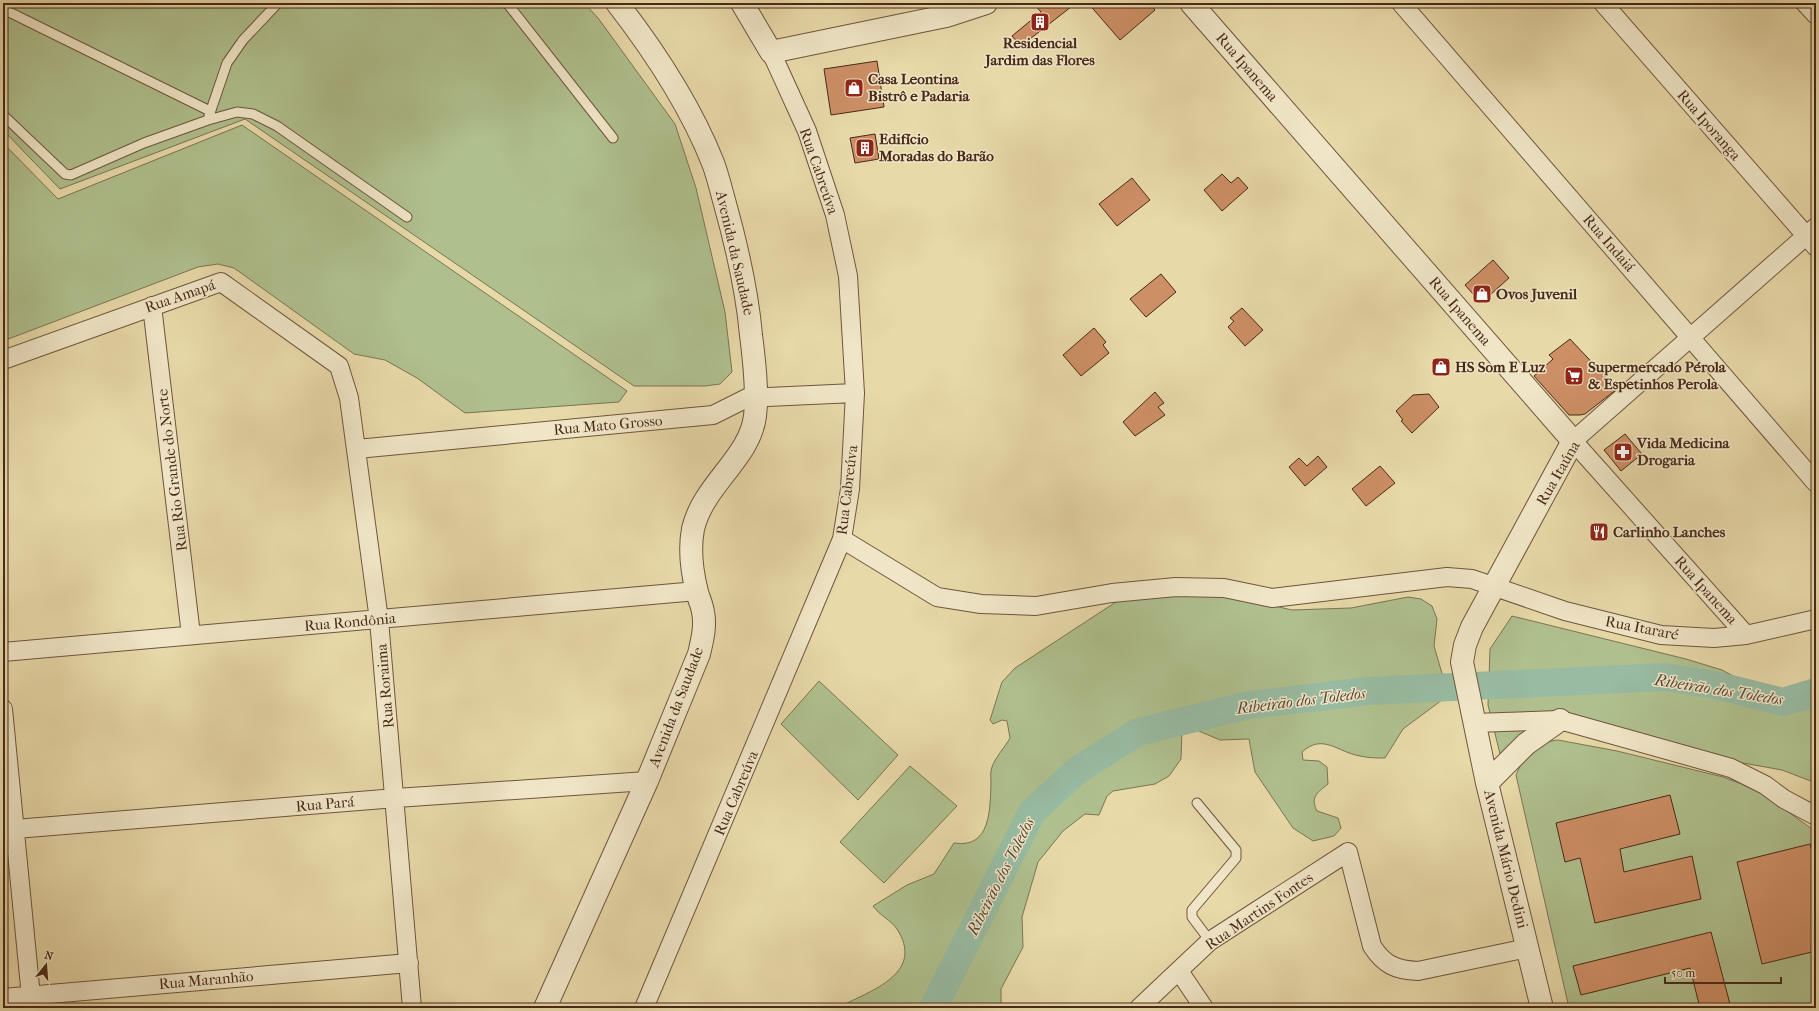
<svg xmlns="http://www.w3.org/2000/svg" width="1819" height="1011" font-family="'IM FELL French Canon',serif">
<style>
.green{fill:#afc08e;stroke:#7c7454}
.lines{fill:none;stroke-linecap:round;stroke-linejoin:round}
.river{stroke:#98bba2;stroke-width:28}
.building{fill:#cd8f65;stroke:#482919}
.service-casing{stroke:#70553d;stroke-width:11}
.minor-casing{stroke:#70553d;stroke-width:20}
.tertiary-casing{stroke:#70553d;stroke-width:24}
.service{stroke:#f0e6c7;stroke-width:9}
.minor{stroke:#f0e6c7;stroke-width:18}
.tertiary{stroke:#f0e6c7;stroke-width:22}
.labels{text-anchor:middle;stroke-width:3;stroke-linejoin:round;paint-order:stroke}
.poi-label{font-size:15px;font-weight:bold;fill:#482919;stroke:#f0e6c7;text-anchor:start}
.street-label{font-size:15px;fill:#482919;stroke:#f0e6c7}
.water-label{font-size:16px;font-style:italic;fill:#584634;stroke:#f0e6c7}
</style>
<rect width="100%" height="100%" fill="#e8d9a9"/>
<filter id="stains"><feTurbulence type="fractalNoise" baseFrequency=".005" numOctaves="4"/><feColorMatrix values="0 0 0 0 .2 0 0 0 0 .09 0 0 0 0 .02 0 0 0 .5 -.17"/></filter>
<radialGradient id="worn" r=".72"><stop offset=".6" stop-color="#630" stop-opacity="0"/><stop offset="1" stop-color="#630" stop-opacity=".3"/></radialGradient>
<path class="green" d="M3 3H584L598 18 675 124 696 188 725 312 732 372 720 384 705 386H634L245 119 60 189 3 130Z
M242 125 627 391 619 402 465 413 417 378 385 360 354 354 234 268 218 264 198 267 3 341V143L58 199Z
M1209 583 1266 604 1292 610 1351 608 1408 597 1421 599 1432 606 1437 619 1434 646 1446 687 1442 700 1403 729 1385 758C1377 758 1368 758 1360 756 1337 752 1323 733 1302 752L1303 760 1319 761 1327 767 1328 784C1317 793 1310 797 1317 811L1338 818 1341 828 1334 836 1313 841 1293 828 1255 772 1249 739 1220 740 1187 726 1182 730 1181 759 1169 776 1155 784 1113 791 1107 796 1099 815 1085 814 1063 831 1038 862 1022 917 1023 947 1001 989V1003L1003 1008H844L847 1003C876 989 924 971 897 929 891 920 879 915 873 906L907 885 934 874 954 843C991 849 990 809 991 783 991 778 990 772 992 767 995 758 1005 747 1010 738L1007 721 1002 720 993 724 990 720 1002 682 1015 668 1119 600Z
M1512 616 1686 659 1722 670 1783 702 1816 692V783L1782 770 1553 729 1501 758 1488 705 1490 649Z
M819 681 898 755 858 800 781 724Z
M1558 740 1617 751 1723 777 1758 790 1816 832V1008H1569L1516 775 1522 762 1544 742Z
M910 766 957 806 884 883 840 842Z"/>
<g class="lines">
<path class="river" d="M933 1008 1032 812 1079 769 1138 732 1249 705 1369 691 1664 677 1715 685 1783 702 1816 692"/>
</g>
<path class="building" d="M1033 3H1076L1021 46 1012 36 1041 12Z
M1088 3H1149L1155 10 1120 40Z
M877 61 884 107 831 115 824 69Z
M875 134 879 159 855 163 850 138Z
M1222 174 1231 183 1238 177 1248 188 1222 211 1204 190Z
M1132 178 1150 200 1117 226 1099 204Z
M1493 260 1509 278 1481 303 1465 285Z
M1161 274 1176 292 1146 317 1130 299Z
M1242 308 1263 330 1245 346 1228 327 1234 321 1230 318Z
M1094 328 1106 342 1103 345 1109 353 1081 376 1063 355Z
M1570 339 1617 389 1585 414 1580 415H1569L1534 376 1553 359 1549 355Z
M1155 392 1164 403 1158 407 1165 415 1135 436 1123 422Z
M1429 394 1439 407 1412 433 1401 421 1403 420 1396 411 1413 395Z
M1625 434 1642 454 1621 471 1604 450Z
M1318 456 1327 467 1305 486 1289 467 1299 458 1307 466Z
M1380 466 1395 483 1366 506 1352 489Z
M1670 795 1680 834 1620 849 1624 872 1692 856 1701 899 1595 923 1580 858 1565 862 1556 823Z
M1810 844 1816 867V951L1762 964 1737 862Z
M1711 932 1731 1008H1700L1690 968 1581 995 1573 966Z"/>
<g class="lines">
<defs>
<path id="service" d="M507 3 613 138
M3 9 210 111
M3 115 65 174 71 175 144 143 208 120 237 112 253 114 277 126 407 217
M209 116 227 63 243 40 278 3
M1197 803 1236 850V858L1192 910V917L1210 941"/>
<path id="minor" d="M1401 3 1816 483
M1603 3 1816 247
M1805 3 1816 15
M152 306 191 635
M3 360 221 282 339 366 349 398 379 620 412 1008
M357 449 713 415 747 398 855 393
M842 539 937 597 981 604 1036 606 1112 593 1176 587 1224 588 1272 598 1447 577 1472 579 1565 611 1661 635 1714 638 1746 635 1816 619
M1746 635 1573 441 1816 227
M3 652 697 591
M3 709 32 1007
M1474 723 1560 720 1731 768 1765 785 1784 799 1816 816
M3 830 396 798 647 781
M1179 971 1204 1008
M3 998 409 963
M644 1008 842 539 850 489 855 393 848 276 835 215 807 131 771 52
M1139 1008 1210 941 1348 852 1372 946C1384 965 1396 970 1418 971L1527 948"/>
<path id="tertiary" d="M742 3 771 52 946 16 986 3
M1191 3 1573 441 1472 627 1465 645 1462 662 1487 783 1542 1008
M1487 783 1526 744 1560 720
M545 1008 647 781 699 654C702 641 706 626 703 612 702 605 699 599 697 592 692 572 689 550 693 529 703 485 750 458 755 416 758 392 754 359 751 335 747 290 737 247 725 204 721 190 718 176 713 163 690 105 655 52 617 3"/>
</defs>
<use href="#service" class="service-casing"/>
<use href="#minor" class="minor-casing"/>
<use href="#tertiary" class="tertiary-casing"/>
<use href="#service" class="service"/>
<use href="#minor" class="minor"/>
<use href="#tertiary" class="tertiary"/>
</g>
<defs>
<symbol id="building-square" viewBox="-11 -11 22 22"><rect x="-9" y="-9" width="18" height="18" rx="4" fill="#8f2418" stroke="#f0e6c7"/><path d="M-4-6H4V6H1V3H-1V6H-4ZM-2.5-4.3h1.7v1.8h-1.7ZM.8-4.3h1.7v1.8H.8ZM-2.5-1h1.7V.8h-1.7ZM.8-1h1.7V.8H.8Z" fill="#fff"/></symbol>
<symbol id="shop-square" viewBox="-11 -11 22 22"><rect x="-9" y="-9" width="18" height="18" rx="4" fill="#8f2418" stroke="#f0e6c7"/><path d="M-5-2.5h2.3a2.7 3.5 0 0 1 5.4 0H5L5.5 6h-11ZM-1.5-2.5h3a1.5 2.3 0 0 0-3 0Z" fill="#fff"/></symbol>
<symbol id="supermarket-square" viewBox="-11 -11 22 22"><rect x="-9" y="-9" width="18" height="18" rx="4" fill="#8f2418" stroke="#f0e6c7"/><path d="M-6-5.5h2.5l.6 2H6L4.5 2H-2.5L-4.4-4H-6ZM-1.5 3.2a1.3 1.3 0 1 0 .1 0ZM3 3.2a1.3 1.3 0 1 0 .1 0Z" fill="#fff"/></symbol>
<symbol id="pharmacy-square" viewBox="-11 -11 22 22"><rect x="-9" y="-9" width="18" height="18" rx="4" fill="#8f2418" stroke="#f0e6c7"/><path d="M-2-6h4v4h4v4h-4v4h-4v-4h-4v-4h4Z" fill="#fff"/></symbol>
<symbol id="restaurant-square" viewBox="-11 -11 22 22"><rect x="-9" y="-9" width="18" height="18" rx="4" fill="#8f2418" stroke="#f0e6c7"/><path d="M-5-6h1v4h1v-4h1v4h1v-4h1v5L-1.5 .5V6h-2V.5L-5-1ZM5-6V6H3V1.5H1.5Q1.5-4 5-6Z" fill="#fff"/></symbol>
</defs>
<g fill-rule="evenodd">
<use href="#building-square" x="1029" y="11" width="22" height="22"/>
<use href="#shop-square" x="843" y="77" width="22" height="22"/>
<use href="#building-square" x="854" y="137" width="22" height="22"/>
<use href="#shop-square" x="1471" y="283" width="22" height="22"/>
<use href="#shop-square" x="1430" y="356" width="22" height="22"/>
<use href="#supermarket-square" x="1563" y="365" width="22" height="22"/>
<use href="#pharmacy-square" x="1612" y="441" width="22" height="22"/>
<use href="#restaurant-square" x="1588" y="521" width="22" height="22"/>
</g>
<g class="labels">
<g class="poi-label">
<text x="1040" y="48" text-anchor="middle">Residencial<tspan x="1040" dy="17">Jardim das Flores</tspan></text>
<text x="868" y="84">Casa Leontina<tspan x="868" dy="17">Bistrô e Padaria</tspan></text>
<text x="879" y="144">Edifício<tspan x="879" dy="17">Moradas do Barão</tspan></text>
<text x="1496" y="299">Ovos Juvenil</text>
<text x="1455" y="372">HS Som E Luz</text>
<text x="1588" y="372">Supermercado Pérola<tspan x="1588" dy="17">&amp; Espetinhos Perola</tspan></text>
<text x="1637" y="448">Vida Medicina<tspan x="1637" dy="17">Drogaria</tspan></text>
<text x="1613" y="537">Carlinho Lanches</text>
</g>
<g class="street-label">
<text transform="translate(1247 67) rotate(49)" y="5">Rua Ipanema</text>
<text transform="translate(1709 125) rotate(49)" y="5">Rua Iporanga</text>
<text transform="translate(819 171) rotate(71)" y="5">Rua Cabreúva</text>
<text transform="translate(1609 243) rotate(49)" y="5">Rua Indaiá</text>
<text transform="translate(735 253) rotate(77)" y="5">Avenida da Saudade</text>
<text transform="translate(180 296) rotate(-19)" y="5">Rua Amapá</text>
<text transform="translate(1460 311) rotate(49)" y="5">Rua Ipanema</text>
<text transform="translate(608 425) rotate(-5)" y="5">Rua Mato Grosso</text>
<text transform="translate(172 470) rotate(-97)" y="5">Rua Rio Grande do Norte</text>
<text transform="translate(1558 473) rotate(-60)" y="5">Rua Itaúna</text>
<text transform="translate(847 490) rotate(-83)" y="5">Rua Cabreúva</text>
<text transform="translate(1706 590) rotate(48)" y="5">Rua Ipanema</text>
<text transform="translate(350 622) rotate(-5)" y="5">Rua Rondônia</text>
<text transform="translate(1642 628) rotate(11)" y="5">Rua Itararé</text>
<text transform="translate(385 686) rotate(-95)" y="5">Rua Roraima</text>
<text transform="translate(676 707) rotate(-69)" y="5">Avenida da Saudade</text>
<text transform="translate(736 793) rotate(-67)" y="5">Rua Cabreúva</text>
<text transform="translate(325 804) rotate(-5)" y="5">Rua Pará</text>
<text transform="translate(1506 859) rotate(76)" y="5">Avenida Mário Dedini</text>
<text transform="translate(1259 911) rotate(-34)" y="5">Rua Martins Fontes</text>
<text transform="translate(206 980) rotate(-5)" y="5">Rua Maranhão</text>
</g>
<g class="water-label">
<text transform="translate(1719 689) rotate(9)" y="6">Ribeirão dos Toledos</text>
<text transform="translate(1301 700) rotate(-7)" y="6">Ribeirão dos Toledos</text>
<text transform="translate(1000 876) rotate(-63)" y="6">Ribeirão dos Toledos</text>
</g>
</g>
<rect width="1819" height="1011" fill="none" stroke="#e8d9a9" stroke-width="16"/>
<rect x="4" y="4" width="1811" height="1003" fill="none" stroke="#482919" stroke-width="2"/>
<rect x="8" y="8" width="1803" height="995" fill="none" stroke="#482919"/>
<g transform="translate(46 965) rotate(17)" stroke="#f0e6c7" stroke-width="3" paint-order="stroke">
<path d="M0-3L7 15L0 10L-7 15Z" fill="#482919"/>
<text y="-6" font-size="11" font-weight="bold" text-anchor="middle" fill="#482919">N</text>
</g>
<path d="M1665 977v6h116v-6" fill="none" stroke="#482919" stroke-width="2"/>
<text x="1671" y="977" font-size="12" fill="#482919" stroke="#f0e6c7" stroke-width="3" paint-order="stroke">50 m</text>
<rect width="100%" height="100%" filter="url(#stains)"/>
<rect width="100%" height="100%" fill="url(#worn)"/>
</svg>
